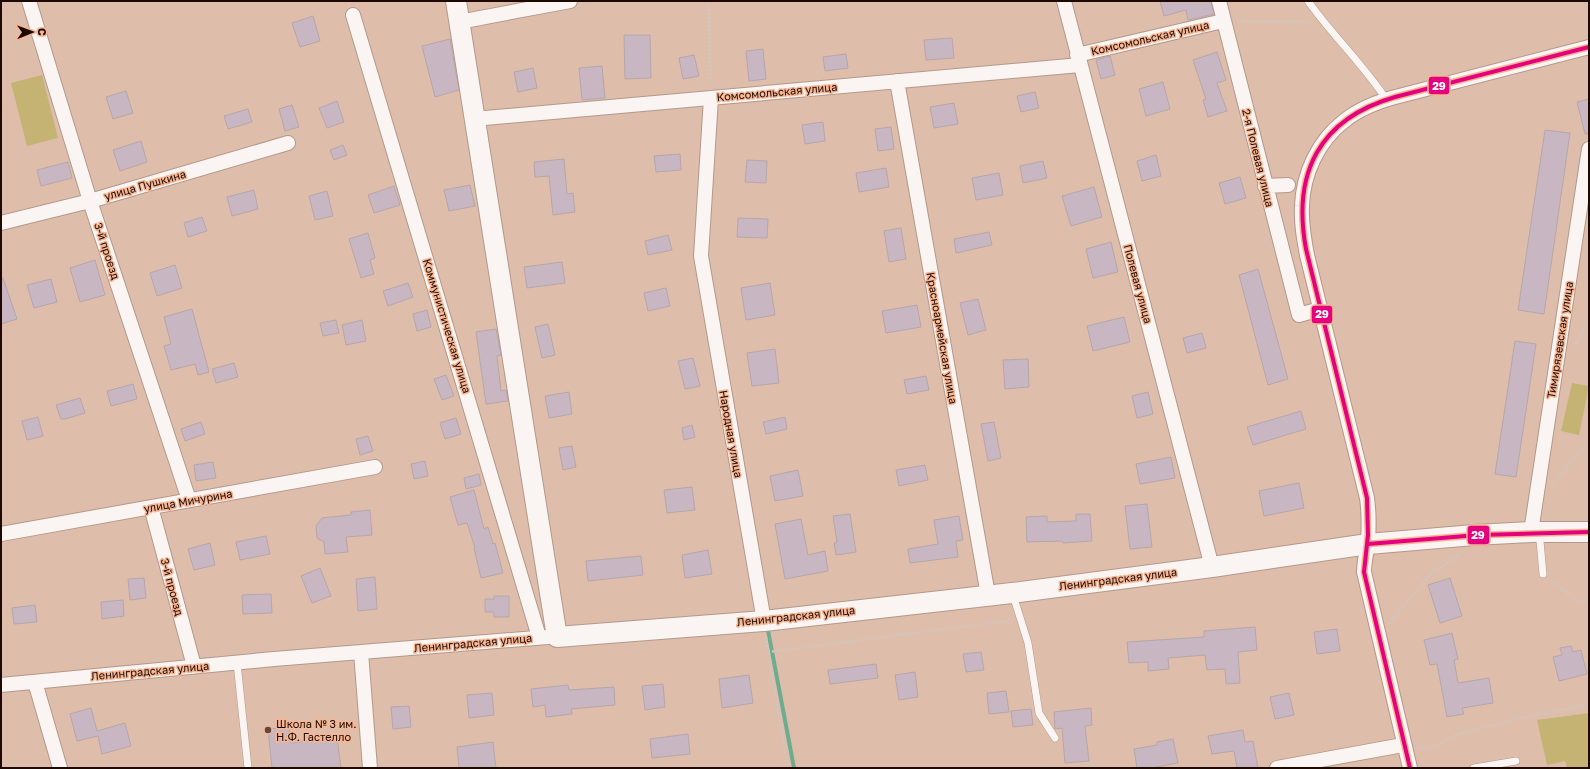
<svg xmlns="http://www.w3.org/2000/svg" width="1590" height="769" font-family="'Golos Text',sans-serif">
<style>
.green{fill:#c4b372}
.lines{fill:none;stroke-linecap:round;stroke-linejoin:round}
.stream{stroke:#6cac8f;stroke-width:4}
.building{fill:#c8b7c2;stroke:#b6a6a9}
.lane-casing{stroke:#b3988b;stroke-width:8}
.street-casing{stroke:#b3988b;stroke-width:16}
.secondary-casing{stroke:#b3988b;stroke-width:22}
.path{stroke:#d0c6c0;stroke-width:2.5;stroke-dasharray:2 2;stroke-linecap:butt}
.lane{stroke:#faf5f2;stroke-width:7}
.street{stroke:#faf5f2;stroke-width:14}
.secondary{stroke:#faf5f2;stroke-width:20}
.bus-1-casing{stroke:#f5b695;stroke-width:7}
.bus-1{stroke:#e5007d;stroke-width:4}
.poi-dot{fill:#62483c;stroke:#f5b695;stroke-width:1.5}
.labels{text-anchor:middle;stroke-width:3;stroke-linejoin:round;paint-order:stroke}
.street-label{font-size:11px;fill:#1e0901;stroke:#f5b695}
.poi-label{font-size:11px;fill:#1e0901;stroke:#f5b695;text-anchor:start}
.line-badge{stroke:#f5b695;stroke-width:1.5}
.badge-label{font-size:11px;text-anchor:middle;font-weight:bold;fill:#fff}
</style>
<rect width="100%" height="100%" fill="#dfbdab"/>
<path class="green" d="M42 75 58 138 27 146 11 83Z
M1572 383 1589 386 1579 435 1561 431Z
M1589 713V768H1567L1565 761 1547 765 1537 720Z"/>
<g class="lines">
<path class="stream" d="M767 625 794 768"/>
</g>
<path class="building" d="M1160 1H1211L1214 14 1188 20 1186 10 1164 16Z
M313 16 320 41 300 47 292 23Z
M624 35H650L651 78 625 79Z
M952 38 954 58 926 60 924 40Z
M450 39 459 90 435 97 422 46Z
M763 49 766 79 749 81 746 51Z
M1217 52 1226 80 1217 83 1227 111 1208 117 1203 100 1206 99 1193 60Z
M846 54 848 68 825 71 823 57Z
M694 55 699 76 683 79 679 58Z
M1110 56 1115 75 1101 79 1096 60Z
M602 66 605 98 582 100 579 68Z
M533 68 537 88 518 92 514 72Z
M1163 82 1170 109 1146 116 1139 89Z
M126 91 133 113 113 119 106 97Z
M1035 92 1039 108 1021 112 1017 96Z
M1589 99V133L1585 134 1577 102Z
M337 101 344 122 327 128 319 108Z
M954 103 958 124 934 128 930 107Z
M292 105 299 127 285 131 279 109Z
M248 109 252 122 228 129 224 116Z
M823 122 825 141 805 144 802 125Z
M891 127 894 149 878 151 875 129Z
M1545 130 1570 133 1544 314 1518 310Z
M141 141 147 162 120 171 113 150Z
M343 145 347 155 334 160 330 150Z
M680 154 681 170 656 172 654 156Z
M1156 155 1161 176 1142 181 1137 161Z
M564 159 567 194 573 193 575 212 553 215 549 176 535 177 534 162Z
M747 160 767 161 766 183 745 182Z
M1043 161 1047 178 1023 183 1020 166Z
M68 162 72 178 41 186 37 170Z
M886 168 889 187 859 192 856 173Z
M999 173 1003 195 976 200 972 178Z
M1240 177 1246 198 1225 204 1219 183Z
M470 185 475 206 449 211 444 190Z
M394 186 400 205 374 213 368 195Z
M1094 187 1102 217 1071 226 1062 196Z
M254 190 258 209 232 216 227 197Z
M327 191 333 216 315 220 309 196Z
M202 217 207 231 188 237 184 223Z
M738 218 768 219 767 238 737 237Z
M901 228 906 259 889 262 884 231Z
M989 232 992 245 956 253 954 239Z
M368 233 375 258 370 260 374 274 361 278 349 239Z
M668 235 672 250 648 255 645 241Z
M1111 242 1118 272 1093 278 1086 249Z
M95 260 105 295 80 302 70 268Z
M562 262 565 283 527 288 524 267Z
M175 265 182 288 157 296 150 273Z
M1258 269 1288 379 1268 385 1239 275Z
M1 278H3L17 319 1 324Z
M51 279 57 302 34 308 27 285Z
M408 283 413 297 388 306 383 291Z
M770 283 775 315 746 320 741 288Z
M666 288 670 306 648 311 644 293Z
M978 299 986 330 968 335 960 303Z
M917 305 921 327 886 333 882 311Z
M192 309 209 372 198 375 195 364 171 370 164 346 171 344 164 317Z
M427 310 431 327 417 331 413 314Z
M1124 317 1130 342 1093 351 1087 326Z
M336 320 339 333 323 336 320 323Z
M362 320 366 341 346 345 342 325Z
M548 324 555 355 542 358 535 327Z
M496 329 501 355 497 356 501 391 506 390 508 401 486 404 476 332Z
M1202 333 1206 348 1187 353 1183 338Z
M1515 341 1536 344 1516 477 1495 474Z
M775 349 779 383 752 386 747 353Z
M693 358 700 386 685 389 678 361Z
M1028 359 1029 387 1005 389 1003 360Z
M234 363 238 377 216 383 212 369Z
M446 375 454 396 442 400 434 379Z
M926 376 929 390 907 394 904 380Z
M133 384 137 399 111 406 107 391Z
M569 392 572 414 549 418 545 396Z
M1148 392 1153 414 1137 418 1132 396Z
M80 398 85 413 65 419H61L56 405Z
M1301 411 1306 429 1253 445 1247 427Z
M38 417 43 436 27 440 22 421Z
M785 417 787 429 766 434 763 422Z
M456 418 461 434 445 439 440 423Z
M201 422 205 434 185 441 181 429Z
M994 422 1001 458 988 461 981 424Z
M692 425 695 437 684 440 682 428Z
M368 436 373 451 360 455 356 439Z
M572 446 576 467 563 470 559 448Z
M1171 457 1175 478 1140 484 1136 464Z
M425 461 428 476 414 479 411 464Z
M213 462 216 478 196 481 194 465Z
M925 465 928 480 899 486 896 470Z
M798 470 803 496 775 501 770 476Z
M479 474 481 485 466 489 464 478Z
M1299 483 1304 508 1264 516 1259 491Z
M692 487 695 510 667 513 664 490Z
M474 490 484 529 488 527 493 544 495 543 503 573 481 578 474 548H475L467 523 458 525 450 497Z
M1147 504 1152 547 1130 549 1125 506Z
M370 510 372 535 346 537 348 552 325 554 324 542 317 538 316 526 322 518 351 515V512Z
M850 514 856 552 836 555 834 543 837 542 833 516Z
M1076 514H1090L1092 541 1063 543 1062 541 1027 542 1026 517 1047 516V522L1076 521Z
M959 516 963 540 956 541 958 557 910 563 908 549 938 544 934 520Z
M801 519 808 555 825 551 828 571 785 579 775 524Z
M266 536 270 554 240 560 236 542Z
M210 543 215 565 194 570 188 549Z
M708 550 712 574 685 578 682 555Z
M641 556 643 575 588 581 586 561Z
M320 568 331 596 312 603 301 576Z
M375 577 377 609 358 611 356 579Z
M144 578 146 598 130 600 128 579Z
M1450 578 1462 616 1440 623 1428 585Z
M271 594 272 613 243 614 242 595Z
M494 596H509V617H494V612H485V599H494Z
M123 600 124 616 102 619 101 602Z
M35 605 37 622 14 624 12 608Z
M1255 627 1257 650 1238 652 1240 683 1226 684 1225 669 1207 670 1205 655 1168 658 1169 669 1148 671V662L1129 663 1127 642 1204 637V631Z
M1337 629 1340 651 1317 654 1314 632Z
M1452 633 1458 659 1454 660 1458 683 1489 678 1493 703 1462 708 1464 714 1447 717 1437 664 1430 665 1424 640Z
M1571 646 1573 652 1581 650 1587 674 1559 681 1553 657 1562 655 1560 648Z
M981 652 984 670 966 672 963 654Z
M876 664 878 678 830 684 828 670Z
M915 672 918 697 899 700 895 675Z
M749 675 753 703 722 708 719 679Z
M663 684 665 707 645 710 642 686Z
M568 685 569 690 614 687 615 705 571 709 572 714 546 717 545 705 533 707 531 689Z
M1006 691 1009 712 989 714 987 693Z
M492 693 494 715 469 718 467 695Z
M1289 693 1294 715 1275 719 1270 697Z
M409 706 411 727 393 729 391 707Z
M91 708 97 731 125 723 131 746 102 754 98 736 77 741 70 714Z
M1091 708 1092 725 1085 726 1089 761 1065 763 1062 728 1055 729 1054 712Z
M1031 709 1033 725 1013 727 1011 711Z
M289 727 291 743 337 738 341 768H272L268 729Z
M1243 730 1245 742 1253 741 1258 768H1237L1234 751 1212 754 1208 736Z
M688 734 690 754 652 758 650 739Z
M1173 739 1178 763 1151 768H1137L1134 749 1157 745V742Z
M493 742 496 768H459L457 747Z"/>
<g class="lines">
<defs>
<path id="lane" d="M1308 1C1332 35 1363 64 1386 99
M1541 534 1540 541 1543 574
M1013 595 1028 643 1039 713 1055 738
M237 663 248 768
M1474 768 1516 761"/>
<path id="street" d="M29 1 90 201 189 500
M1064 1 1212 567
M1219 1 1299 315 1320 309
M353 15 539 637
M459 22 570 1
M1077 55 1223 21
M897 81 988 595
M711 98 701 256 764 621
M474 119 1080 65
M1265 186 1288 185
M1 223 90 201 288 143
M151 507 194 666
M1531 532 1589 149
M1 534 375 467
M361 652 370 768
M35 682 60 768
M1 685 274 659 548 637
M1277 768 1403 745
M1410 768 1364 572C1364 561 1367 552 1368 541 1369 526 1369 512 1367 498L1307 255C1304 239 1301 223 1302 206 1303 174 1318 141 1344 121 1361 107 1382 100 1403 95L1589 47"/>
<path id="secondary" d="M456 1 557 637 764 621 1012 593 1212 567 1368 544 1474 535 1531 532H1589"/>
</defs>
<use href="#lane" class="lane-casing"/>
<use href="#street" class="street-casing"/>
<use href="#secondary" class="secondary-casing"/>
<path class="path" d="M709 1 710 84
M1237 21 1312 22
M1573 347 1579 340 1589 315
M1552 486 1589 440
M1551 580 1576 600 1589 603
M1389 624 1432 573 1460 554
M766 637 788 768
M768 652 1008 621 1010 617
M1418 747 1429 749 1458 734 1521 718 1589 704
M1087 765V768"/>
<use href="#lane" class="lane"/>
<use href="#street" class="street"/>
<use href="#secondary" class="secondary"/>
<defs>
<path id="bus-1" d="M1368 544 1478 535 1589 532
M1410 768 1364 572 1368 535 1367 498 1306 249C1292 173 1319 119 1395 97L1589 47"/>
</defs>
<use href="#bus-1" class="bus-1-casing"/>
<use href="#bus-1" class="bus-1"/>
</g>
<circle class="poi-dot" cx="268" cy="730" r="4"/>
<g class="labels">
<g class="street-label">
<text transform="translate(1150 38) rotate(-13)" y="4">Комсомольская улица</text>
<text transform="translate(777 92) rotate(-5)" y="4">Комсомольская улица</text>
<text transform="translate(1258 158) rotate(76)" y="4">2-я Полевая улица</text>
<text transform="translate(145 185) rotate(-16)" y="4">улица Пушкина</text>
<text transform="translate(107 251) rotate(72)" y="4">3-й проезд</text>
<text transform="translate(1138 284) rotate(75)" y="4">Полевая улица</text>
<text transform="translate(447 326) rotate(73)" y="4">Коммунистическая улица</text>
<text transform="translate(942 338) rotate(80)" y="4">Красноармейская улица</text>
<text transform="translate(1560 340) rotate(-81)" y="4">Тимирязевская улица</text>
<text transform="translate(731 434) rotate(80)" y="4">Народная улица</text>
<text transform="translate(188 501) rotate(-10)" y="4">улица Мичурина</text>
<text transform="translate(1118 579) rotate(-7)" y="4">Ленинградская улица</text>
<text transform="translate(172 587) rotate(75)" y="4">3-й проезд</text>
<text transform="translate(796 616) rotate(-6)" y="4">Ленинградская улица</text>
<text transform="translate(473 643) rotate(-5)" y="4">Ленинградская улица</text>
<text transform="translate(150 671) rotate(-5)" y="4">Ленинградская улица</text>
</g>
<g class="poi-label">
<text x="276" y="728">Школа № 3 им.<tspan x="276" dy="13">Н.Ф. Гастелло</tspan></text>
</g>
</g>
<g class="line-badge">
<rect x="1428" y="76" width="22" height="19" rx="4" fill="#e5007d"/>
<rect x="1311" y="305" width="22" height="19" rx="4" fill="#e5007d"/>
<rect x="1467" y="525" width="23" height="20" rx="4" fill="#e5007d"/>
</g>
<g class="badge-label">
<text x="1439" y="90">29</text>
<text x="1322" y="318">29</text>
<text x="1478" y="539">29</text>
</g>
<rect width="1590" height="769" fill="none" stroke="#1e0901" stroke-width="4"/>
<g transform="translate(32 32) rotate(89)" stroke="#f5b695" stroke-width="3" paint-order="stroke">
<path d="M0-3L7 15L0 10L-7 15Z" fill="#1e0901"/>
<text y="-6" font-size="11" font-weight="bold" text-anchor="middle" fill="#1e0901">С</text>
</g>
</svg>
